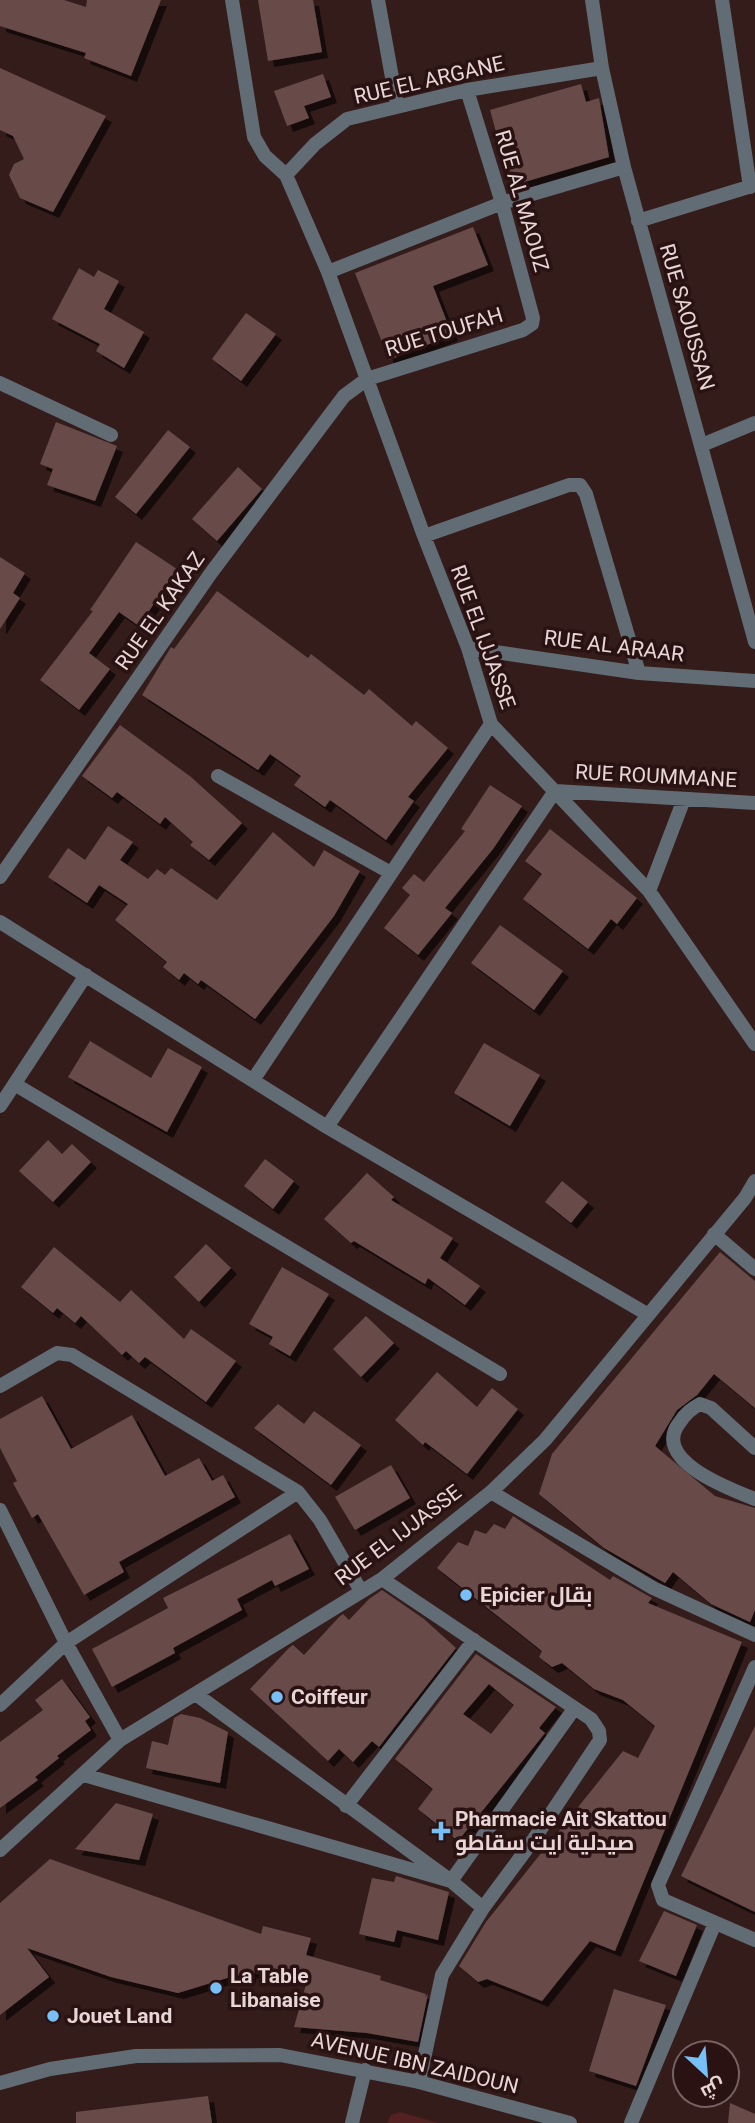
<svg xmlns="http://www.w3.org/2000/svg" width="755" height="2123" font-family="Roboto,Cairo,sans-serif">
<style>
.green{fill:#542122}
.building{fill:#674b4a;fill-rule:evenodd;filter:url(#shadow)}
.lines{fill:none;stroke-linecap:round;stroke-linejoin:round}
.minor{stroke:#626c74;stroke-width:14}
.tertiary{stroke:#626c74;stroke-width:14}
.poi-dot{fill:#76c0f7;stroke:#2a1212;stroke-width:2.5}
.labels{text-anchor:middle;stroke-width:7;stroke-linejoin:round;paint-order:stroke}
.street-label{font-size:21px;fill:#e7d6d5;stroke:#2a1212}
.poi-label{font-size:21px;font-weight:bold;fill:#e7d6d5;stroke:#2a1212;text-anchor:start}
</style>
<defs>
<filter id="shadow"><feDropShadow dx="6" dy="6" stdDeviation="0" flood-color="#0009"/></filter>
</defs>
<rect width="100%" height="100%" fill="#341c1b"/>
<path class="green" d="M400 2112 438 2123H387L391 2115Z"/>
<path class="building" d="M0 0H64L86 7 87 0H161L131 76 84 58 86 53 0 26Z
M258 0H313L322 52 268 61Z
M0 68 106 116 53 212 20 198 9 175 14 164 24 159 13 136 0 130Z
M323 74 331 97 304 106 309 118 287 126 274 91Z
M581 84 586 102 599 98 609 157 511 186 490 110Z
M473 227 488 265 433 286 452 335 389 360 355 273Z
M79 268 94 277 98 270 119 281 104 309 144 332 124 368 96 351 100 344 52 319Z
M246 313 276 334 241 381 212 359Z
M56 422 117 446 95 501 47 485 53 469 40 464Z
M168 430 190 447 136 514 115 497Z
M238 467 262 489 217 541 192 519Z
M136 542 177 569 139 626 119 612 89 653 110 669 79 710 40 680 93 611 90 610Z
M0 557 25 573 13 593 20 598 0 629Z
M217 591 308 658 311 654 364 695 369 689 412 726 416 721 448 748 408 797 414 801 386 840 330 800 325 807 294 785 301 776 270 754 258 770 142 695 171 647 174 649Z
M120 725 191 777 242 823 209 860 190 845 193 842 165 817 160 824 117 792 112 798 82 776Z
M490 785 522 806 493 849 445 908 452 913 418 955 384 928 410 895 402 888 414 874 424 882 465 831 461 829Z
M108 826 133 842 120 860 148 879 157 869 165 875 171 868 217 900 273 832 314 867 324 850 360 871 334 916 255 1019 201 980 198 984 184 973 179 980 163 967 167 962 115 920 128 904 99 885 87 903 48 877 68 848 85 860Z
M550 829 637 898 617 924 611 919 588 949 523 899 542 874 525 861Z
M500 925 563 971 534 1010 471 963Z
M90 1041 151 1078 168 1048 202 1067 167 1132 68 1077Z
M484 1043 540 1075 510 1126 454 1093Z
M48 1140 62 1154 72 1144 91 1162 53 1202 19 1171Z
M265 1159 294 1181 273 1209 244 1186Z
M367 1173 394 1197 391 1200 453 1238 440 1258 480 1286 465 1305 428 1278 425 1284 354 1241 351 1243 324 1219Z
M562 1181 588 1202 571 1223 545 1202Z
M206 1244 231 1268 199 1302 174 1277Z
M54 1247 120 1302 131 1290 184 1339 191 1329 236 1361 206 1402 145 1357 139 1363 126 1351 122 1355 81 1316 75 1323 57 1308 53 1313 21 1287Z
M720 1252 755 1281V1408L714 1374 697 1395 677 1410 655 1446 715 1496 755 1508V1610L750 1622 711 1604 673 1572 665 1583 604 1548 539 1494 552 1454Z
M282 1267 329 1294 290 1356 269 1344 273 1337 249 1324Z
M366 1316 394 1343 361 1377 333 1349Z
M437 1372 477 1407 492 1388 518 1409 467 1474 425 1442 423 1445 395 1420Z
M42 1396 71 1449 132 1415 165 1476 199 1458 212 1481 223 1475 235 1497 119 1562 124 1572 84 1595 38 1514 32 1518 13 1483 17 1481 0 1448V1419Z
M278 1404 304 1424 314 1411 361 1445 331 1485 254 1428Z
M391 1465 410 1498 355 1530 335 1497Z
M513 1516 610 1580 613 1576 652 1598 648 1603 742 1642 615 1951 590 1941 542 2001 487 1979 478 1982 459 1966 486 1922 623 1751 638 1758 655 1726 623 1700 594 1689 562 1663 552 1667 539 1657 542 1651 437 1568 458 1542 468 1546 475 1530 486 1534 494 1524 505 1529Z
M290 1534 309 1569 275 1586 272 1580 237 1599 242 1610 173 1648 175 1653 112 1687 92 1649 168 1608 163 1598Z
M382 1590 424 1619 456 1648 379 1747 372 1741 353 1762 339 1749 328 1761 250 1689 289 1648 293 1645 304 1655 339 1617 343 1614 349 1620 369 1599Z
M476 1654 556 1707 539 1728 545 1733 458 1841 418 1809 433 1789 395 1759ZM489 1684 514 1705 491 1734 463 1714Z
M62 1679 90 1717 85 1721 91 1730 57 1756 59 1758 35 1777 38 1780 0 1808V1742L43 1710 35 1700Z
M181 1714 200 1718 228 1732 220 1783 146 1768 152 1741 168 1745 174 1718Z
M755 1726V1912L681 1876Z
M116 1803 153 1814 139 1860 75 1849Z
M50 1859 261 1934 263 1926 311 1938 306 1955 381 1976 380 1980 426 1994 425 1997 428 1994 418 2042 367 2033 294 2027 307 1981 270 1971 268 1976 251 1972 249 1978 237 1975 178 1993 111 1977 27 1948 49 1977 0 2015V1903Z
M396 1876 449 1892 438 1940 397 1930 394 1942 359 1934 372 1878 394 1882Z
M664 1911 697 1925 676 1976 639 1961Z
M614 1989 666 2005 636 2086 589 2071Z
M208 2096 212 2123H76V2112Z
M730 2103 755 2114V2123H728Z"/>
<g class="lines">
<path class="minor" d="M232 0 254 137 265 156 286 175 328 272 424 536 468 648 491 724 649 891 755 1044
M378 0 397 105
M592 0 602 68 624 167 755 642
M722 0 750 187
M286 175 315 144 347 119 467 90 602 68
M638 221 755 185
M328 272 502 203 624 167
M0 383 111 435
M702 445 755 423
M424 536 569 485H580L586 494 639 673
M468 648 639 673 755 681
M218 776 391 873
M0 877 211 573 344 396 367 379 523 330 532 324 533 318 502 203 467 90
M649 891 684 799
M0 922 327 1127 647 1314
M253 1080 491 724
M16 1085 500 1374
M0 1106 86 975
M327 1127 555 791 755 803
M714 1234 755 1269
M0 1386 57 1353 72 1355 298 1492 320 1520 361 1591
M755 1448 711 1408 700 1404C691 1409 686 1413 680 1422 650 1459 727 1488 755 1499
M491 1492 653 1588 755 1635
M0 1510 66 1643 120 1740
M382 1579 591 1719 599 1731 600 1740 534 1839 483 1908 442 1975 419 2082
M755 1667 658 1885 663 1900 755 1940
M197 1695 451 1881 483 1908
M0 1705 66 1643 298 1492
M84 1775 451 1881 574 1709
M346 1806 474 1640
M0 1850 120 1740 382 1579 491 1492 545 1440 745 1198 755 1181
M352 2123 365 2070
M631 2123 715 1923"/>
<path class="tertiary" d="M0 2083 50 2069 136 2056 280 2055 419 2082 570 2123"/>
</g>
<g class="poi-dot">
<circle cx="466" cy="1595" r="7"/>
<circle cx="277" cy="1697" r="7"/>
<path d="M437.5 1820.5h7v7h7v7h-7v7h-7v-7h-7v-7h7z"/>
<circle cx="216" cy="1988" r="7"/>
<circle cx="53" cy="2016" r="7"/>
</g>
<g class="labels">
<g class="street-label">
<text transform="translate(429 80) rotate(-13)" y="7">RUE EL ARGANE</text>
<text transform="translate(522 201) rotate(74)" y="7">RUE AL MAOUZ</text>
<text transform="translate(687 317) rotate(74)" y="7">RUE SAOUSSAN</text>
<text transform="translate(444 332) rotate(-17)" y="7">RUE TOUFAH</text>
<text transform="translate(160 611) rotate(-55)" y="7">RUE EL KAKAZ</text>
<text transform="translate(483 637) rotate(70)" y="7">RUE EL IJJASSE</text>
<text transform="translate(614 646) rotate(7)" y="7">RUE AL ARAAR</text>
<text transform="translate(656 776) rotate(3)" y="7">RUE ROUMMANE</text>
<text transform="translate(398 1535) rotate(-37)" y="7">RUE EL IJJASSE</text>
<text transform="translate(415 2063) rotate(13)" y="7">AVENUE IBN ZAIDOUN</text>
</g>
<g class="poi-label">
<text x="480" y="1602">Epicier بقال</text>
<text x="291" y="1704">Coiffeur</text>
<text x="455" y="1826">Pharmacie Ait Skattou<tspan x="455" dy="24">صيدلية ايت سقاطو</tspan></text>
<text x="230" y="1983">La Table<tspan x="230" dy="24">Libanaise</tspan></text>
<text x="67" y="2023">Jouet Land</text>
</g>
</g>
<g transform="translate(706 2074) rotate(154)"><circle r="33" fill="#2a1212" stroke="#766060" stroke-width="2"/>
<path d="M0-5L12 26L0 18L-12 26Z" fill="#76c0f7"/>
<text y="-10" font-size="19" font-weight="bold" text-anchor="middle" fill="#e7d6d5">ش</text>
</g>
</svg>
